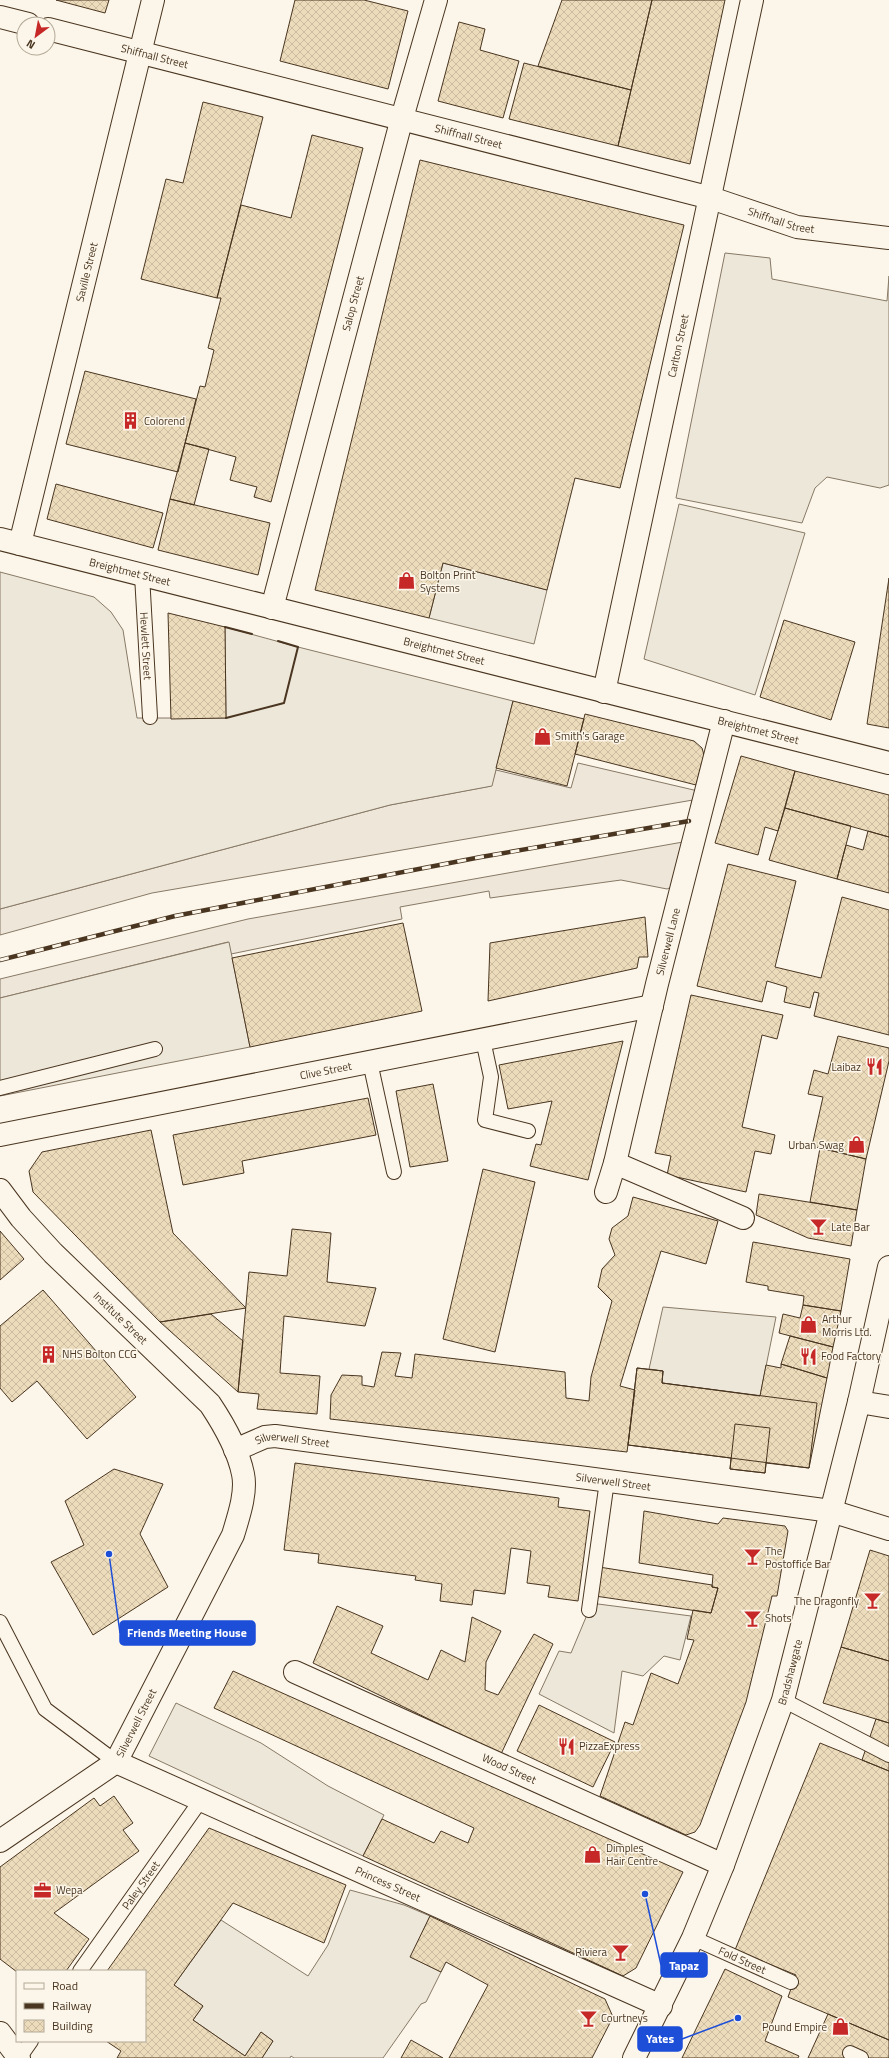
<svg xmlns="http://www.w3.org/2000/svg" width="889" height="2058" font-family="'Titillium Web',sans-serif">
<style>
.grass{fill:#ede6d9;stroke:#887966}
.parking{fill:#ede7d9;stroke:#887966}
.building{fill:url(#building-cross-hatch);stroke:#4a3520}
.lines{fill:none;stroke-linecap:round;stroke-linejoin:round}
.service-casing{stroke:#4a3520;stroke-width:16}
.minor-casing{stroke:#4a3520;stroke-width:24}
.primary-casing{stroke:#4a3520;stroke-width:24}
.service{stroke:#fbf6e9;stroke-width:14}
.minor{stroke:#fbf6e9;stroke-width:22}
.primary{stroke:#fbf6e9;stroke-width:22}
.rail-casing{stroke:#4a3520;stroke-width:4.5}
.rail{stroke:#fbf6e9;stroke-width:3;stroke-dasharray:9;stroke-linecap:butt}
.wall{stroke:#4a3520;stroke-width:2}
.labels{text-anchor:middle;stroke-width:3;stroke-linejoin:round;paint-order:stroke}
.street-label{font-size:11px;fill:#4a3520;stroke:#fbf6e9}
.poi-label{font-size:11px;fill:#4a3520;stroke:#fbf6e9;text-anchor:start}
.leader{fill:none;stroke:#1d4ed8;stroke-width:1.5}
.callout-dot{fill:#1d4ed8;stroke:#fbf6e9;stroke-width:1.5}
.callout{fill:#1d4ed8;stroke:#1d4ed8;stroke-width:1.5}
.callout-label{font-size:12px;text-anchor:middle;font-weight:bold;fill:#fff}
</style>
<defs>
<pattern id="building-cross-hatch" width="8" height="8" patternUnits="userSpaceOnUse"><rect width="8" height="8" fill="#ecdcbc"/><path d="M0 0l8 8M0 8l8-8" fill="none" stroke="#ccbda1"/></pattern>
</defs>
<rect width="100%" height="100%" fill="#fbf6e9"/>
<path class="grass" d="M578 763 698 791 693 800 152 893 0 935V909L390 805 491 786 496 770 571 788Z
M683 842 672 887 667 889 621 880 490 898 489 891 400 907 402 919 231 954 228 942 0 998V979L248 919Z"/>
<path class="parking" d="M725 253 770 258 772 279 887 301 889 276V485L880 488 827 477 815 488 802 523 676 498Z
M679 504 805 533 755 695 644 659Z
M443 563 547 590 534 644 429 618Z
M0 572 94 597 111 612 123 630 137 718H226L225 627 298 647 513 701 492 786 390 805 0 909Z
M229 942 250 1047 0 1096V998Z
M663 1307 776 1317 760 1396 662 1383 663 1371 649 1369Z
M598 1604 691 1616 680 1660 664 1656 643 1676 622 1671 614 1733 539 1694 559 1651 571 1653 589 1610Z
M176 1703 261 1743 328 1786 384 1815 363 1856 149 1756Z
M350 1890 404 1905 430 1916 411 1957 441 1972 426 2002 421 2004 383 2058H294L291 2056 290 2058H262L273 2041 261 2032 245 2056 193 2020 203 2006 174 1985 221 1920 308 1976 328 1945Z"/>
<path class="building" d="M56 0H109L105 13Z
M295 0H364L408 11 388 89 280 61Z
M562 0H652L631 90 538 66Z
M652 0H725L690 164 618 146Z
M459 22 485 29 480 50 519 61 503 118 438 101Z
M524 63 631 90 618 146 509 119Z
M203 102 263 117 217 298 141 279 166 179 183 183Z
M312 135 363 148 271 502 254 497 257 487 230 480 236 457 185 443 200 386 205 387 214 350 208 348 221 298H217L241 205 291 218Z
M420 160 684 225 620 488 575 478 547 590 443 563 429 618 315 590Z
M85 371 196 399 178 472 66 444Z
M185 443 209 449 194 505 170 499Z
M56 484 163 513 153 548 47 519Z
M170 499 270 523 258 575 158 550Z
M889 578V728L867 724Z
M168 613 225 627 226 718 171 719Z
M784 620 855 642 831 720 760 697Z
M513 701 584 719 567 786 496 768Z
M585 714 694 741 702 748 704 755 696 785 575 754Z
M741 756 795 771 778 831 765 827 758 855 715 843Z
M795 771 889 795V837L785 808Z
M785 808 851 826 837 879 769 860Z
M868 831 889 837V893L837 879 846 845 863 850Z
M728 864 796 881 775 967 821 978 842 897 889 910V1035L814 1016 819 993 814 992 810 1008 784 1002 787 987 767 981 762 1002 697 986Z
M645 917 648 957H639L637 968 488 1001 490 943Z
M403 923 422 1011 250 1047 232 958Z
M691 995 783 1015 777 1039 762 1035 742 1127 775 1135 771 1154 755 1151 746 1192 667 1175 671 1156 655 1153Z
M838 1036 889 1048V1061L866 1159 812 1146 823 1097 808 1094 814 1070 828 1074Z
M623 1041 588 1180 530 1166 536 1144 541 1145 552 1101 508 1109 499 1065Z
M433 1084 448 1161 410 1167 396 1091Z
M368 1098 376 1135 242 1161 244 1173 183 1185 173 1135Z
M151 1130 173 1233 246 1308 160 1322 33 1192 29 1171 42 1152Z
M820 1148 866 1159 857 1210 810 1202Z
M483 1169 535 1182 495 1352 443 1339Z
M759 1194 857 1210 851 1246 808 1238 756 1215Z
M633 1197 718 1221 706 1264 661 1251 620 1386 635 1390 627 1452 330 1419 331 1395 342 1375 362 1376V1385L374 1387 382 1352 401 1353 395 1376 412 1378 415 1354 565 1372 566 1398 589 1401 591 1377 612 1301 598 1287 602 1269 615 1255 609 1239 612 1228 628 1216Z
M292 1229 331 1233 327 1282 376 1288 365 1326 284 1316 280 1373 320 1376 317 1414 257 1409 259 1394 238 1392 249 1272 287 1276Z
M0 1231 24 1259 0 1280Z
M753 1242 850 1259 841 1311 803 1305 804 1296 768 1290V1286L746 1282Z
M43 1290 136 1397 87 1439 37 1381 12 1402 0 1388V1326Z
M803 1305 841 1311 833 1347 779 1333 783 1314 800 1318Z
M211 1314 243 1341 238 1392 160 1322Z
M790 1336 833 1347 827 1378 781 1364Z
M781 1364 827 1378 809 1468 628 1445 637 1368 663 1371 662 1383 760 1396 766 1365 781 1368Z
M637 1368 663 1371 662 1383 817 1403 809 1468 766 1463 765 1473 730 1469 731 1458 628 1445Z
M735 1424 770 1428 765 1473 730 1469Z
M295 1463 559 1498 558 1507 590 1511 578 1601 548 1597 550 1586 527 1583 531 1551 511 1548 505 1594 474 1590 472 1605 440 1601 442 1584 415 1580 416 1576 318 1563 319 1554 284 1550Z
M114 1469 163 1484 140 1534 168 1587 93 1635 51 1562 84 1545 65 1501Z
M644 1511 718 1524 723 1518 785 1526 788 1531 777 1596H772L746 1702 700 1825 695 1832 686 1835 600 1796 625 1722 633 1725 651 1673 678 1684 694 1640 687 1639 693 1610 711 1613 718 1588 712 1587 713 1575 639 1563Z
M870 1550 889 1556V1661L841 1647Z
M599 1567 712 1585V1587L718 1588 711 1613 595 1596Z
M337 1606 383 1626 371 1653 428 1680 441 1650 465 1662 472 1617 501 1631 486 1662 485 1690 498 1695 534 1634 553 1644 501 1754 313 1663Z
M841 1647 889 1661V1723L823 1703Z
M233 1671 683 1872 636 1968 623 1976 363 1856 382 1819 434 1843 441 1831 468 1843 474 1828 214 1708Z
M539 1705 615 1742 593 1787 517 1751Z
M876 1719 889 1723V1771L862 1760Z
M820 1743 889 1771V2040L788 1997 796 1975 735 1950Z
M114 1796 133 1823 123 1830 139 1851 54 1913 89 1939 66 1971 17 1972 0 1959V1867L94 1798 100 1806Z
M209 1828 346 1885 324 1943 233 1903 174 1985 203 2006 193 2020 245 2056 261 2032 273 2041 262 2058H117L121 2051 106 2041H145V1971H107Z
M430 1916 605 1999 613 2017 592 2058H449L488 1985 446 1962 441 1972 410 1957Z
M725 1969 782 1996 765 2041 799 2056 798 2058H682Z
M828 2014 889 2040V2058H808Z
M411 2040 443 2058H401Z"/>
<g class="lines">
<defs>
<g id="service">
<path id="s1" d="M142 575 150 717"/>
<path d="M483 1040 491 1077 485 1120 528 1131"/>
<path d="M370 1062 394 1172"/>
<path d="M0 1088 155 1049"/>
<path d="M589 1610 607 1481"/>
<path d="M0 1622 45 1709 116 1762"/>
<path d="M783 1700 889 1755"/>
<path id="s2" d="M693 1938 791 1982"/>
<path id="s3" d="M80 1971 201 1800"/>
<path d="M850 2053 861 2058"/>
<path d="M19 2058 31 2041"/>
</g>
<g id="minor">
<path d="M0 17 28 24"/>
<path id="s4" d="M48 29 711 198 797 227 889 238"/>
<path id="s5" d="M0 539 889 763"/>
<path id="s6" d="M20 544 153 0"/>
<path id="s7" d="M272 608 402 118 436 0"/>
<path id="s8" d="M604 692 752 0"/>
<path id="s9" d="M0 1135 652 1006"/>
<path d="M615 1163 743 1218"/>
<path id="s10" d="M0 1190 21 1218 53 1253 210 1404C224 1425 238 1449 243 1474 247 1493 238 1518 233 1535L116 1762 0 1841"/>
<path id="s11" d="M606 1192 615 1163 657 984 724 721"/>
<path d="M859 1402 889 1407"/>
<path id="s12" d="M235 1450 265 1437 275 1436 831 1511 889 1529"/>
<path id="s13" d="M295 1672 723 1865"/>
<path id="s14" d="M116 1762 661 2006"/>
<path d="M0 2033 19 2058"/>
</g>
<g id="primary">
<path id="s15" d="M634 2058 693 1938 723 1865 783 1700 859 1402 889 1267"/>
</g>
</defs>
<use href="#service" class="service-casing"/>
<use href="#minor" class="minor-casing"/>
<use href="#primary" class="primary-casing"/>
<use href="#service" class="service"/>
<use href="#minor" class="minor"/>
<use href="#primary" class="primary"/>
<defs>
<path id="rail" d="M0 960 175 916 481 857 689 821"/>
</defs>
<use href="#rail" class="rail-casing"/>
<use href="#rail" class="rail"/>
<path class="wall" d="M225 627 252 634
M226 718 284 703 298 647 278 641"/>
</g>
<defs>
<symbol id="building-bare" viewBox="-9 -9 18 18"><path d="M-4-6H4V6H1V3H-1V6H-4ZM-2.5-4.3h1.7v1.8h-1.7ZM.8-4.3h1.7v1.8H.8ZM-2.5-1h1.7V.8h-1.7ZM.8-1h1.7V.8H.8Z" fill="#c62828" stroke="#fbf6e9" stroke-width="2.5" paint-order="stroke"/></symbol>
<symbol id="shop-bare" viewBox="-9 -9 18 18"><path d="M-5-2.5h2.3a2.7 3.5 0 0 1 5.4 0H5L5.5 6h-11ZM-1.5-2.5h3a1.5 2.3 0 0 0-3 0Z" fill="#c62828" stroke="#fbf6e9" stroke-width="2.5" paint-order="stroke"/></symbol>
<symbol id="restaurant-bare" viewBox="-9 -9 18 18"><path d="M-5-6h1v4h1v-4h1v4h1v-4h1v5L-1.5 .5V6h-2V.5L-5-1ZM5-6V6H3V1.5H1.5Q1.5-4 5-6Z" fill="#c62828" stroke="#fbf6e9" stroke-width="2.5" paint-order="stroke"/></symbol>
<symbol id="bar-bare" viewBox="-9 -9 18 18"><path d="M-6-5H6L.8 .8V4.5H3.5V6h-7V4.5H-.8V.8Z" fill="#c62828" stroke="#fbf6e9" stroke-width="2.5" paint-order="stroke"/></symbol>
<symbol id="office-bare" viewBox="-9 -9 18 18"><path d="M-6-3h4V-5.5h4V-3h4V5H-6ZM-1-4.5V-3h2v-1.5ZM-6 0V1H6V0Z" fill="#c62828" stroke="#fbf6e9" stroke-width="2.5" paint-order="stroke"/></symbol>
</defs>
<g fill-rule="evenodd">
<use href="#building-bare" x="118" y="408" width="25" height="25"/>
<use href="#shop-bare" x="394" y="568" width="25" height="25"/>
<use href="#shop-bare" x="530" y="724" width="25" height="25"/>
<use href="#restaurant-bare" x="862" y="1054" width="25" height="25"/>
<use href="#shop-bare" x="844" y="1132" width="25" height="25"/>
<use href="#bar-bare" x="806" y="1214" width="25" height="25"/>
<use href="#shop-bare" x="796" y="1312" width="25" height="25"/>
<use href="#building-bare" x="36" y="1342" width="25" height="25"/>
<use href="#restaurant-bare" x="796" y="1344" width="25" height="25"/>
<use href="#bar-bare" x="740" y="1544" width="25" height="25"/>
<use href="#bar-bare" x="860" y="1588" width="25" height="25"/>
<use href="#bar-bare" x="740" y="1606" width="25" height="25"/>
<use href="#restaurant-bare" x="554" y="1734" width="25" height="25"/>
<use href="#shop-bare" x="580" y="1842" width="25" height="25"/>
<use href="#office-bare" x="30" y="1878" width="25" height="25"/>
<use href="#bar-bare" x="608" y="1940" width="25" height="25"/>
<use href="#bar-bare" x="576" y="2006" width="25" height="25"/>
<use href="#shop-bare" x="828" y="2014" width="25" height="25"/>
</g>
<g class="labels">
<g class="street-label">
<text dy="4" stroke="none"><textPath href="#s4" startOffset="110">Shiffnall Street</textPath></text>
<text dy="4" stroke="none"><textPath href="#s4" startOffset="434">Shiffnall Street</textPath></text>
<text dy="4" stroke="none"><textPath href="#s4" startOffset="758">Shiffnall Street</textPath></text>
<text dy="4" stroke="none"><textPath href="#s6" startOffset="280">Saville Street</textPath></text>
<text dy="4" stroke="none"><textPath href="#s7" startOffset="315">Salop Street</textPath></text>
<text dy="4" stroke="none"><textPath href="#s8" startOffset="354">Carlton Street</textPath></text>
<text dy="4" stroke="none"><textPath href="#s5" startOffset="134">Breightmet Street</textPath></text>
<text dy="4" stroke="none"><textPath href="#s1" startOffset="71">Hewlett Street</textPath></text>
<text dy="4" stroke="none"><textPath href="#s5" startOffset="458">Breightmet Street</textPath></text>
<text dy="4" stroke="none"><textPath href="#s5" startOffset="782">Breightmet Street</textPath></text>
<text dy="4" stroke="none"><textPath href="#s11" startOffset="258">Silverwell Lane</textPath></text>
<text dy="4" stroke="none"><textPath href="#s9" startOffset="332">Clive Street</textPath></text>
<text dy="4" stroke="none"><textPath href="#s10" startOffset="176">Institute Street</textPath></text>
<text dy="4" stroke="none"><textPath href="#s12" startOffset="60">Silverwell Street</textPath></text>
<text dy="4" stroke="none"><textPath href="#s12" startOffset="384">Silverwell Street</textPath></text>
<text dy="4" stroke="none"><textPath href="#s15" startOffset="417">Bradshawgate</textPath></text>
<text transform="translate(136 1723) rotate(-63)" y="4">Silverwell Street</text>
<text dy="4" stroke="none"><textPath href="#s13" startOffset="235">Wood Street</textPath></text>
<text dy="4" stroke="none"><textPath href="#s14" startOffset="298">Princess Street</textPath></text>
<text dy="4" stroke="none"><textPath href="#s3" startOffset="105">Paley Street</textPath></text>
<text dy="4" stroke="none"><textPath href="#s2" startOffset="54">Fold Street</textPath></text>
</g>
<g class="poi-label">
<text x="144" y="425">Colorend</text>
<text x="420" y="579">Bolton Print<tspan x="420" dy="13">Systems</tspan></text>
<text x="555" y="740">Smith's Garage</text>
<text x="861" y="1071" text-anchor="end">Laibaz</text>
<text x="844" y="1149" text-anchor="end">Urban Swag</text>
<text x="831" y="1231">Late Bar</text>
<text x="822" y="1323">Arthur<tspan x="822" dy="13">Morris Ltd.</tspan></text>
<text x="62" y="1358">NHS Bolton CCG</text>
<text x="821" y="1360">Food Factory</text>
<text x="765" y="1555">The<tspan x="765" dy="13">Postoffice Bar</tspan></text>
<text x="859" y="1605" text-anchor="end">The Dragonfly</text>
<text x="765" y="1622">Shots</text>
<text x="579" y="1750">PizzaExpress</text>
<text x="606" y="1852">Dimples<tspan x="606" dy="13">Hair Centre</tspan></text>
<text x="56" y="1894">Wepa</text>
<text x="607" y="1956" text-anchor="end">Riviera</text>
<text x="601" y="2022">Courtneys</text>
<text x="827" y="2031" text-anchor="end">Pound Empire</text>
</g>
</g>
<path class="leader" d="M109 1554L120 1633M645 1894L661 1965M738 2018L682 2039"/>
<g class="callout-dot">
<circle cx="109" cy="1554" r="4"/>
<circle cx="645" cy="1894" r="4"/>
<circle cx="738" cy="2018" r="4"/>
</g>
<g class="callout">
<rect x="120" y="1621" width="135" height="24" rx="4"/>
<rect x="661" y="1953" width="46" height="24" rx="4"/>
<rect x="638" y="2027" width="44" height="24" rx="4"/>
</g>
<g class="callout-label">
<text x="187" y="1637">Friends Meeting House</text>
<text x="684" y="1970">Tapaz</text>
<text x="660" y="2043">Yates</text>
</g>
<rect x="16" y="1970" width="130" height="72" fill="#fbf6e9" stroke="#b4a999"/>
<rect x="24" y="1983" width="20" height="6" fill="#fbf6e9" stroke="#b4a999"/>
<text x="52" y="1990" font-size="12" fill="#4a3520">Road</text>
<rect x="24" y="2003" width="20" height="6" fill="#4a3520" stroke="#b4a999"/>
<text x="52" y="2010" font-size="12" fill="#4a3520">Railway</text>
<rect x="24" y="2020" width="20" height="12" fill="url(#building-cross-hatch)" stroke="#b4a999"/>
<text x="52" y="2030" font-size="12" fill="#4a3520">Building</text>
<g transform="translate(36 36) rotate(212)"><circle r="19" fill="#fbf6e9" stroke="#b4a999"/>
<path d="M0-3L7 15L0 10L-7 15Z" fill="#c62828"/>
<text y="-6" font-size="11" font-weight="bold" text-anchor="middle" fill="#4a3520">N</text>
</g>
</svg>
